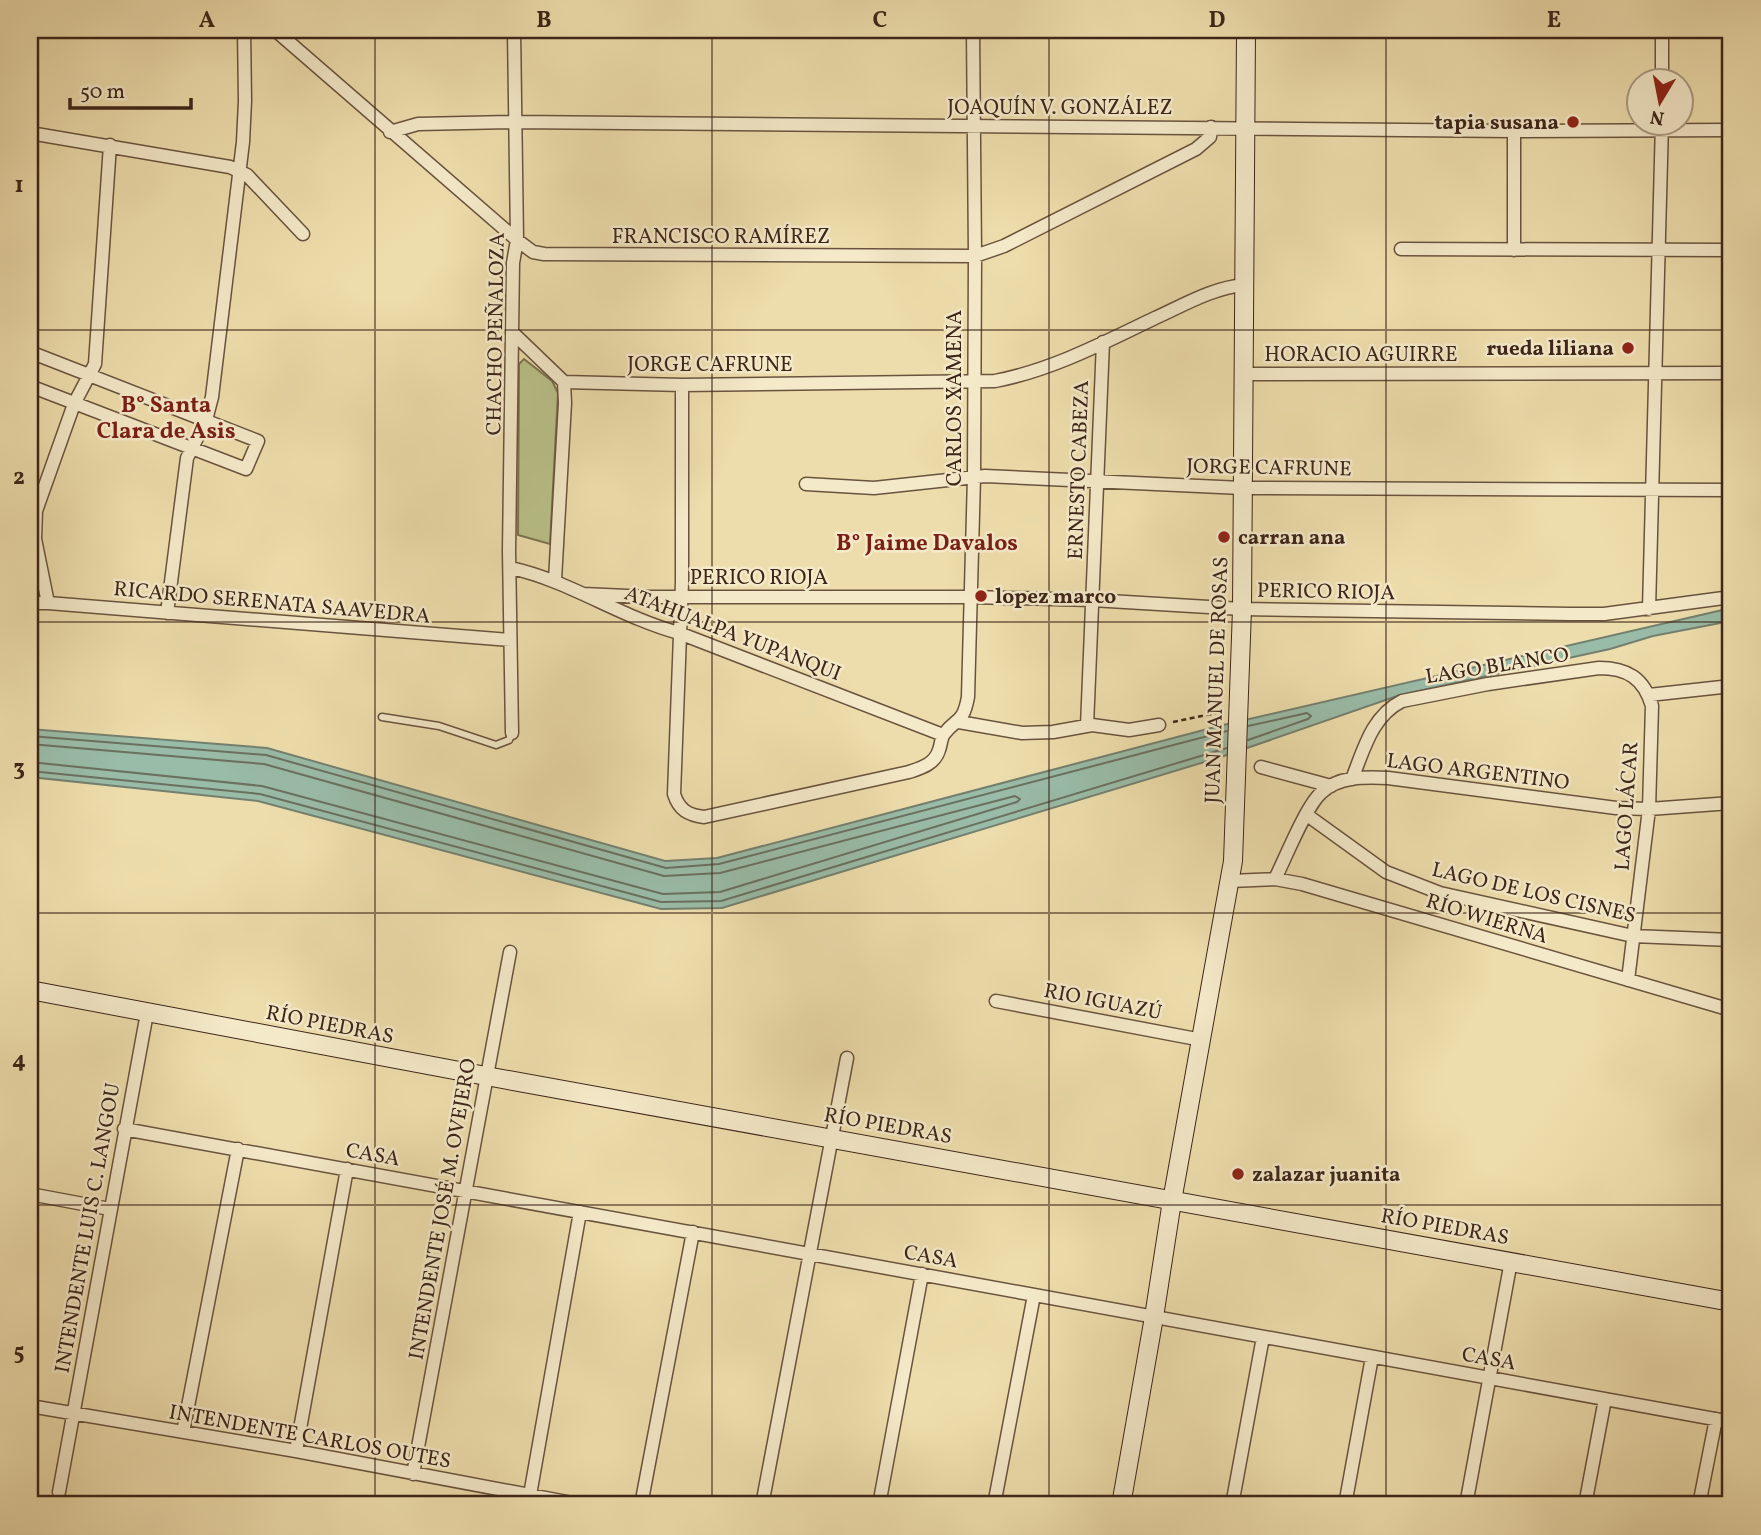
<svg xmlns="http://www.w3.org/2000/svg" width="1761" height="1535" font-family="Vollkorn,serif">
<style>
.green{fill:#b9c189;stroke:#7b7351;stroke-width:2}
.water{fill:#99bca8;stroke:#74806f;stroke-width:2}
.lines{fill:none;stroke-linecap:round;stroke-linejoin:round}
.shore{stroke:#6b7060;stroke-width:2}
.lane-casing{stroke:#69533e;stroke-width:9}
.street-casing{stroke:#69533e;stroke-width:15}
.secondary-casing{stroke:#3d2519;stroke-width:20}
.path{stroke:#3d2519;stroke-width:2.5;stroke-dasharray:5 3.5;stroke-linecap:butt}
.lane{stroke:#f4e9c9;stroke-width:6}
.street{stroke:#f4e9c9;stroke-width:12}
.secondary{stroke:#f4e9c9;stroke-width:18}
.grid{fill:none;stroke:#3d2519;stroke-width:2;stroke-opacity:0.55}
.poi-dot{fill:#8f2418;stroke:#f4e9c9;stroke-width:2.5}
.labels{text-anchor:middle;stroke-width:5;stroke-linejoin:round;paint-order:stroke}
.street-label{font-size:21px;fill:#3d2519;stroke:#f4e9c9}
.poi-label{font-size:21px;font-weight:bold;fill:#3d2519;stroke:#f4e9c9;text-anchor:start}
.neighbourhood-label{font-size:23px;font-weight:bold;fill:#7a1f14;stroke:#f4e9c9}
.neatline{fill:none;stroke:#3d2519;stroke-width:2.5}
.grid-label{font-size:23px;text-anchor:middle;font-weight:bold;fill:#3d2519}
</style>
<rect width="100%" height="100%" fill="#eeddac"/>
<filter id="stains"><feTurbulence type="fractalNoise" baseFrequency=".00286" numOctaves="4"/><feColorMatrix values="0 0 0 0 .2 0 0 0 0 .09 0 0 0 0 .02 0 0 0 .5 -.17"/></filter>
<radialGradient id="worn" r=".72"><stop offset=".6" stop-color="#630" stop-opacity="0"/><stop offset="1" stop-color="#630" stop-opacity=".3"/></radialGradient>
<path class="green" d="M524 359 552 381 558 393 550 544 518 535 519 364Z"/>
<path class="water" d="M1731 608V621L1653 636 1610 649 1400 695 1221 757 722 908 661 909 258 801 30 777V729L267 748 665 861 717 858 1219 726Z"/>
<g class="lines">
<path class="shore" d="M30 736 266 755 666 868 719 864 1227 731
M1248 740 1308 719 1311 716 1307 713 1248 726
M30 744 264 764 664 876 720 873 1015 796 1020 799 1017 802 720 892 663 894 262 786 30 762
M30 771 260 794 661 902 721 901 1227 748"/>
<defs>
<path id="lane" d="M382 717 439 726 496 745 509 740 512 733"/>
<path id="street" d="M275 30 517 240 533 252 544 254 975 256 1004 246 1196 149 1210 137 1211 127
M1662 80V30
M390 132 418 124 515 122 1514 131 1731 130
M30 133 230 167 247 175 303 234
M1401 249 1731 250
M1514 250V131
M513 333 564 382 682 385 995 381C1052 370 1103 343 1155 318 1184 305 1212 288 1244 285
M30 352 258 441 246 469 30 386
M1244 374 1731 373
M682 385V582L674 794C679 810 688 815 704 817L909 772C921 768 935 764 939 750 941 745 941 738 944 734 957 717 963 724 968 697L974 477 975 256 973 30
M806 484 874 488 985 476 1242 488 1731 490
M511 568C570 581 620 617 679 633L943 735
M555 580 565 403 564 382
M583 594 649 597H971L1092 600 1242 609 1571 614H1604L1731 597
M30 603H48L510 640
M48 603 35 539 36 511 74 404 95 364 110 145
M1649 609 1662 123
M167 613 187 458 206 420 212 397 243 142 245 101 244 30
M1649 695 1731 686
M959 722 1022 733 1053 732 1092 725 1129 730 1159 725
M1087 726 1103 342
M512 733 509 551 513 263 517 240 514 30
M1261 767 1331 786
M1352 779C1364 749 1372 716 1402 701L1488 684 1599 668C1627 668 1644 678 1652 706L1649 809 1628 980
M1307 815 1386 872 1440 893 1633 936 1731 940
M1275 879C1285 859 1306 806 1321 793 1338 776 1365 777 1388 778L1616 808 1649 809 1731 803
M1230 881 1275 879 1302 884 1731 1010
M996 1001 1202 1040
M124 1129 1731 1422
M30 1194 110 1209
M30 1406 296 1451 583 1505
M183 1432 238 1149
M296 1451 347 1169
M413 1474 510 952
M59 1492 147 1013
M530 1495 580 1212
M641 1505 693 1232
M762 1505 847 1058
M879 1505 922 1274
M994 1505 1034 1295
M1232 1505 1263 1337
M1345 1505 1372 1357
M1466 1505 1511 1261
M1585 1505 1605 1399
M1699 1505 1716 1419"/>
<path id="secondary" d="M30 990 486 1076 1731 1302
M1121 1505 1154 1317 1172 1201 1233 861 1242 609 1246 30"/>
</defs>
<use href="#lane" class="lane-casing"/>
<use href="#street" class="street-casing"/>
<use href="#secondary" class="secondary-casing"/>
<path class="path" d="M1173 722 1221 712"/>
<use href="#lane" class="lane"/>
<use href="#street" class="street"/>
<use href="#secondary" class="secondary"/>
</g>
<path class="grid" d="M375 30V1505M712 30V1505M1049 30V1505M1386 30V1505M30 330H1731M30 622H1731M30 913H1731M30 1205H1731"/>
<g class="poi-dot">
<circle cx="1573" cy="122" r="7"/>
<circle cx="1628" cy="348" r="7"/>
<circle cx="1224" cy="537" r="7"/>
<circle cx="981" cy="596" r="7"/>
<circle cx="1238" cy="1174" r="7"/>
</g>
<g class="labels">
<g class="street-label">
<text x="1060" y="114">JOAQUÍN V. GONZÁLEZ</text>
<text x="721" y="243">FRANCISCO RAMÍREZ</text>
<text transform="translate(495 334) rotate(-89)" y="7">CHACHO PEÑALOZA</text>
<text x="1361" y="361">HORACIO AGUIRRE</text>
<text x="710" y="371">JORGE CAFRUNE</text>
<text transform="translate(954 398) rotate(-90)" y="7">CARLOS XAMENA</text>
<text transform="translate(1269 467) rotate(1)" y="7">JORGE CAFRUNE</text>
<text transform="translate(1078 470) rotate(-88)" y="7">ERNESTO CABEZA</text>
<text x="759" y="584">PERICO RIOJA</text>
<text transform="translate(1326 591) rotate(1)" y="7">PERICO RIOJA</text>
<text transform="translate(272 602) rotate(5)" y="7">RICARDO SERENATA SAAVEDRA</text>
<text transform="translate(733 633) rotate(21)" y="7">ATAHUALPA YUPANQUI</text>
<text transform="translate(1497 665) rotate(-9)" y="7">LAGO BLANCO</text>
<text transform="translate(1216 680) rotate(-88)" y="7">JUAN MANUEL DE ROSAS</text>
<text transform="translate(1478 771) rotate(7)" y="7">LAGO ARGENTINO</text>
<text transform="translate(1626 806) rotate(-86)" y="7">LAGO LÁCAR</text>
<text transform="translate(1534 892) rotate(13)" y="7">LAGO DE LOS CISNES</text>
<text transform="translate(1487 918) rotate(17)" y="7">RÍO WIERNA</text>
<text transform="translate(1103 1001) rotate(11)" y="7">RIO IGUAZÚ</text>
<text transform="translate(330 1024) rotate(11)" y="7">RÍO PIEDRAS</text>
<text transform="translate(888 1125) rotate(10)" y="7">RÍO PIEDRAS</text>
<text transform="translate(373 1154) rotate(10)" y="7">CASA</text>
<text transform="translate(442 1209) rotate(-80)" y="7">INTENDENTE JOSÉ M. OVEJERO</text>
<text transform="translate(1445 1226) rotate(10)" y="7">RÍO PIEDRAS</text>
<text transform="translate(87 1228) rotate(-80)" y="7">INTENDENTE LUIS C. LANGOU</text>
<text transform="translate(931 1256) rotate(10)" y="7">CASA</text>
<text transform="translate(1489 1358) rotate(10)" y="7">CASA</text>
<text transform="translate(310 1436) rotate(10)" y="7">INTENDENTE CARLOS OUTES</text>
</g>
<g class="poi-label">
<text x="1559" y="129" text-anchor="end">tapia susana</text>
<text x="1614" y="355" text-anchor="end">rueda liliana</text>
<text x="1238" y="544">carran ana</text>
<text x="995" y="603">lopez marco</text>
<text x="1252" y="1181">zalazar juanita</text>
</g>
<g class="neighbourhood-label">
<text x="166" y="412">B° Santa<tspan x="166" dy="26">Clara de Asis</tspan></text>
<text x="927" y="550">B° Jaime Davalos</text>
</g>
</g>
<rect width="1761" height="1535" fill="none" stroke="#eeddac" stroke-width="77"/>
<g transform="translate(1660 102) rotate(190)"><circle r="33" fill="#f4e9c9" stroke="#ab9b83" stroke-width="2"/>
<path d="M0-5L12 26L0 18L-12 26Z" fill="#8f2418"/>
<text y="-10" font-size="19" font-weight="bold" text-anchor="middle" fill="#3d2519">N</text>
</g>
<path d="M70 98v10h121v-10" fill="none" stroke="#3d2519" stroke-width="3.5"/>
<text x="80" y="98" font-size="21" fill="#3d2519" stroke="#f4e9c9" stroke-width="5" paint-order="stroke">50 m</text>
<rect x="38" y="38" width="1684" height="1458" class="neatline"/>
<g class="grid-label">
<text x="207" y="27">A</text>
<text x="544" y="27">B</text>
<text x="880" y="27">C</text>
<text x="1217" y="27">D</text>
<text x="1554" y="27">E</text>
<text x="19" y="192">1</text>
<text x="19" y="484">2</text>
<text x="19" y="775">3</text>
<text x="19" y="1067">4</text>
<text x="19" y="1359">5</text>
</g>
<rect width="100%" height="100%" filter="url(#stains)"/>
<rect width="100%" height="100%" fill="url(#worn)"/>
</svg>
